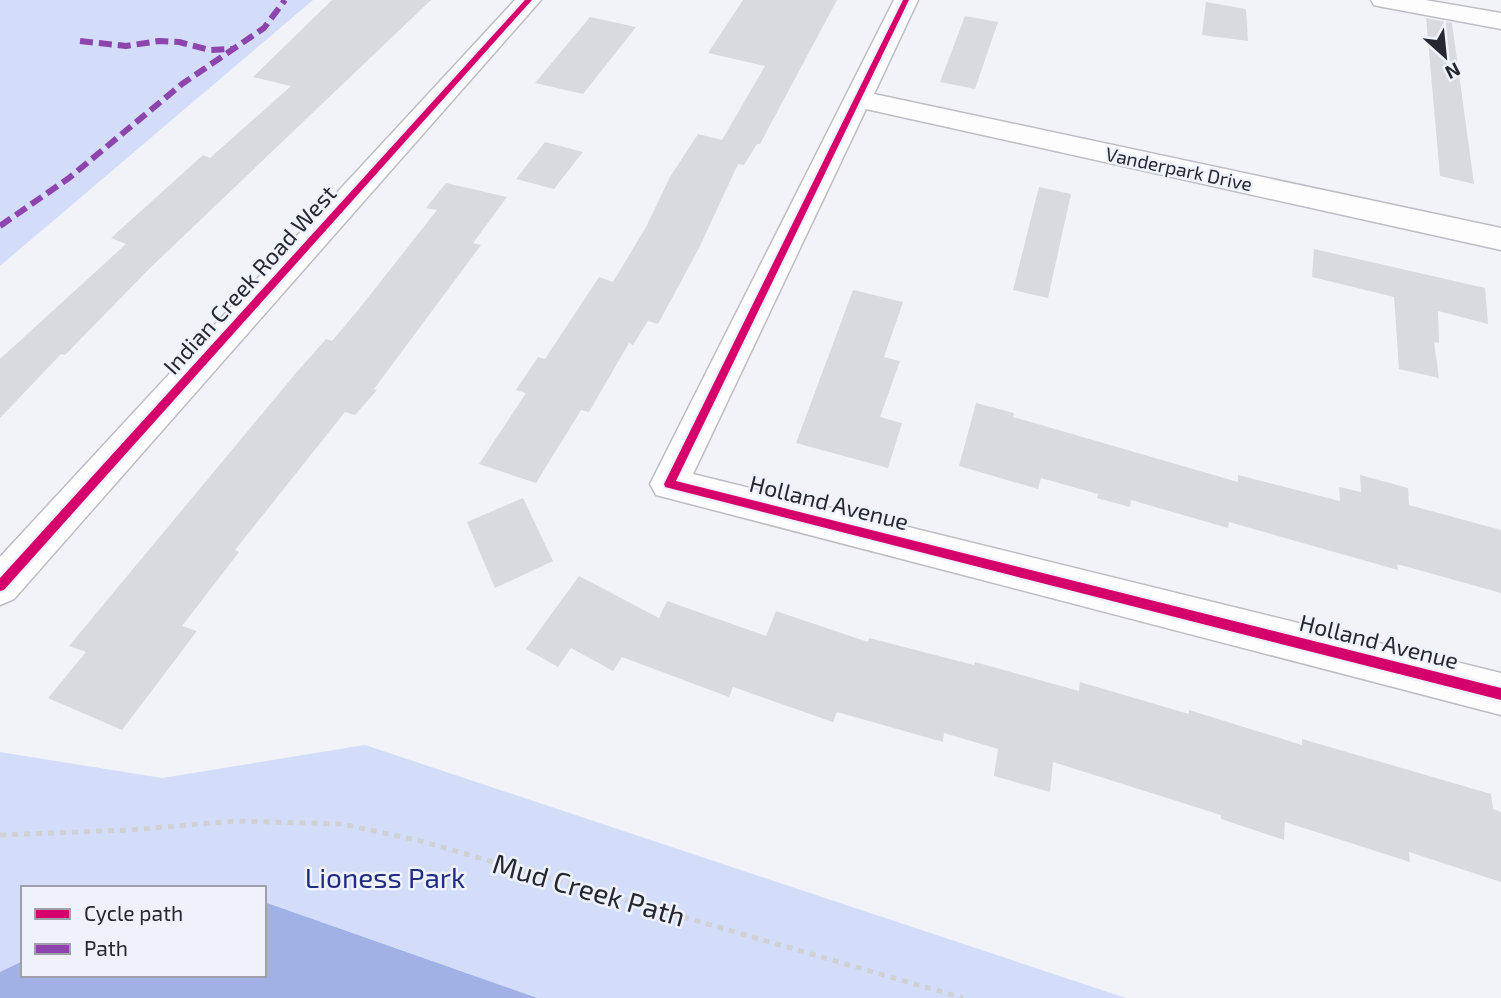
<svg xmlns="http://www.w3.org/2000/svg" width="1501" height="998" font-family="'Exo 2',sans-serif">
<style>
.green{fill:#d3ddfa;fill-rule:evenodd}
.water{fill:#a1b0e5}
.building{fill:#d8dae0}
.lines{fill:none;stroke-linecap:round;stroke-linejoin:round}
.minor-casing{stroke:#bcbec4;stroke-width:3}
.path{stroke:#d0d1d4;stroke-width:5;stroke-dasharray:6 6;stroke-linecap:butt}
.minor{fill:#fdfdfe;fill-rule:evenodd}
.quiet{stroke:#8e44ad;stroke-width:6;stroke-dasharray:13 6;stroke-linecap:butt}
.cycleway-casing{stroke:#eff2fb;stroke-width:5}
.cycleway{fill:#d6006c;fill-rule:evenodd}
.labels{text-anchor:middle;stroke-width:5;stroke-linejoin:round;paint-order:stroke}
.far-street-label{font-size:19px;fill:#252830;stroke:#eff2fb}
.street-label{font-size:23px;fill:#252830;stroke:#eff2fb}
.near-park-label{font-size:28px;fill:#202e81;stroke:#eff2fb}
.near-street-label{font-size:28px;fill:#252830;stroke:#eff2fb}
</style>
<rect width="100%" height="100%" fill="#f2f3f8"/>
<path class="green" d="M0 0H313L0 266Z
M365 745 1126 998H0V752L162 778ZM23 888H264V975H23Z"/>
<path class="water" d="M264 902 537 998H0V972L23 961V975H264Z"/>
<path class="building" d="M332 0H431L149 269 65 355 61 354 0 418V359L126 244 111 238 203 155 210 158 291 86 253 77Z
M743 0H837L760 144H757L744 165 738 164 699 248 658 324 648 321 633 345 629 343 589 412 581 410 536 483 479 464 526 393 516 390 538 357 545 359 599 277 613 282 646 227 670 177 698 134 722 140 765 66 708 53Z
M1206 2 1246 9 1248 41 1202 35Z
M965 16 998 22 975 89 940 82Z
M590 17 636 27 583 94 535 83Z
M1426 18 1452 23 1474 184 1440 176Z
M545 142 583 152 554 189 516 179Z
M446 183 507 197 473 243 481 245 374 389 377 390 355 415 345 412 235 550 239 552 182 626 197 631 122 730 48 698 86 652 69 646 296 373 326 339 332 341 359 309 437 210 426 208Z
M1039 187 1071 194 1048 298 1013 290Z
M1314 249 1485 288 1488 324 1438 311 1439 343 1434 342 1439 378 1399 369 1394 297 1312 277Z
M853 290 903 302 884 357 900 361 880 417 902 423 888 468 796 443Z
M976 403 1014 413 1013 417 1238 482V475L1340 501 1339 487 1361 492 1360 475 1408 488 1409 505 1501 530V593L1397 564 1398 570 1229 522 1228 528 1131 500 1130 507 1097 498 1098 494 1041 478 1038 489 959 466Z
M523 498 553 561 495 588 467 522Z
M579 576 659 618 667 601 766 636 776 611 868 642 869 638 974 665 975 662 1079 691 1080 682 1189 714V710L1302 745V739L1491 794 1493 809 1501 812V882L1409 852 1410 862 1285 822 1284 840 1221 819V815L1053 762 1050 792 994 776 998 749 944 733 943 742 837 712 833 722 733 687 729 697 622 657 613 671 571 648 558 667 526 649Z"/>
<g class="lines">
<defs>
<path id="minor" d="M515 0H541L14 599 0 605V557Z
M894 0H918L874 94 1501 228V250L866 109 693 474 1501 673V715L656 495 650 484Z
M1371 0H1425L1501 13V29L1383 7 1374 5Z"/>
</defs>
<use href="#minor" class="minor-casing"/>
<path class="path" d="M0 835 130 830 235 821 342 824 421 841 963 998"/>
<use href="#minor" class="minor"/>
<path class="quiet" d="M80 41 126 46 159 41 179 42 210 50 232 49
M0 226 69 178 182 84 264 28 285 0"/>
<defs>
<path id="cycleway" d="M525 0H532L4 590 0 591V578Z
M903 0H909L676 481 1501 688V700L665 487 664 484Z"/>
</defs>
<use href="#cycleway" class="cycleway-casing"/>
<use href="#cycleway" class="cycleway"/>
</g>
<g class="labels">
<g class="far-street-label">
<text transform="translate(1179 169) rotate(12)" y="7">Vanderpark Drive</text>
</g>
<g class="street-label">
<text transform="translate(250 280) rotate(-48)" y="8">Indian Creek Road West</text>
<text transform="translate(829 503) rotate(14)" y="8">Holland Avenue</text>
<text transform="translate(1379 642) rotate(14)" y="8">Holland Avenue</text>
</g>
<g class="near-park-label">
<text x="385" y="888">Lioness Park</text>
</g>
<g class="near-street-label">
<text transform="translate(589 890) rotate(16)" y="10">Mud Creek Path</text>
</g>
</g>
<rect x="21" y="886" width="245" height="91" fill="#eff2fb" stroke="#9ea1aa" stroke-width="2"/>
<rect x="35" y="909" width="35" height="10" fill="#d6006c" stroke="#9ea1aa" stroke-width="2"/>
<text x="84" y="921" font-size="21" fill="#252830">Cycle path</text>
<rect x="35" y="944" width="35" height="10" fill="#8e44ad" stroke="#9ea1aa" stroke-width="2"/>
<text x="84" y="956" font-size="21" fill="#252830">Path</text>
<g transform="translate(1445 56) rotate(153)" stroke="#eff2fb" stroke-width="5" paint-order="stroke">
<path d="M0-5L12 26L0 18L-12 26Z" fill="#252830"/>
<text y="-10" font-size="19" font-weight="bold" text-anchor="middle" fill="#252830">N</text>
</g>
</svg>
